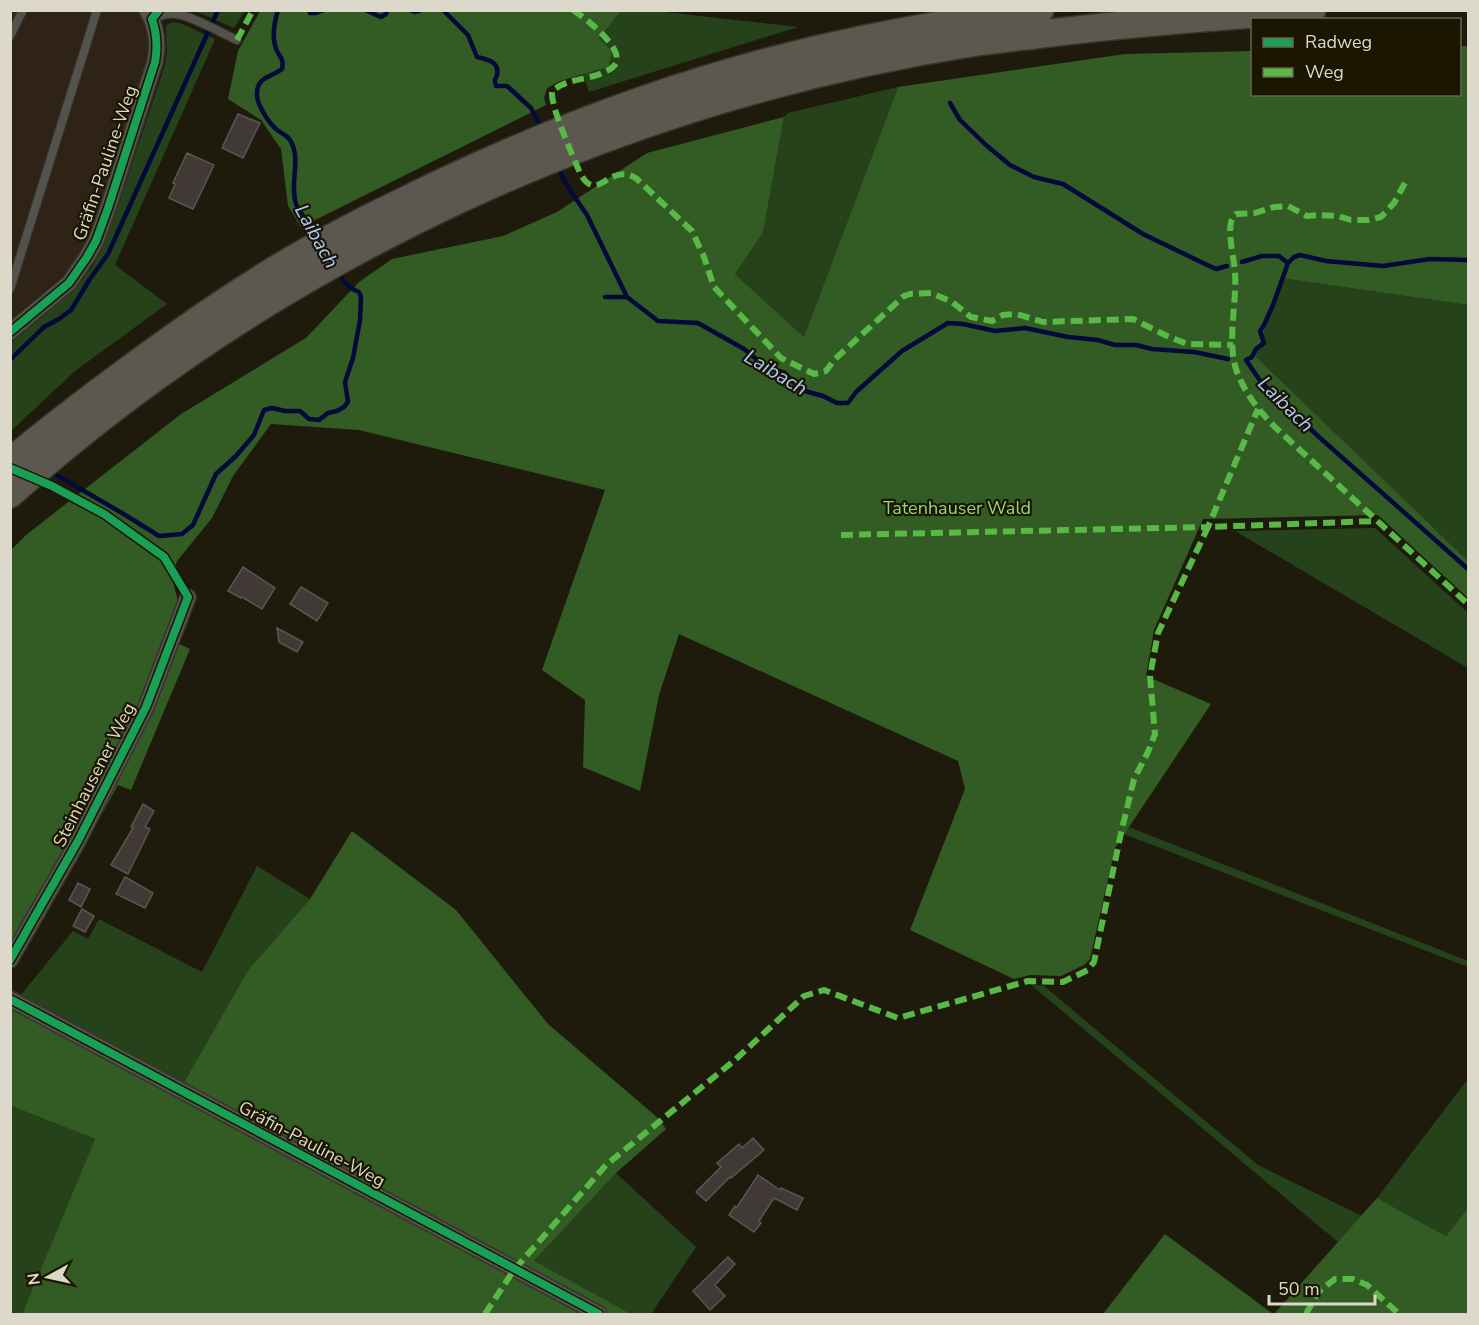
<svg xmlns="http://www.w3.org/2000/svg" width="1479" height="1325" font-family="'Nunito Sans',sans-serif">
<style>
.industrial{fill:#2e2316}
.green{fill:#26421b}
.forest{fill:#325c23}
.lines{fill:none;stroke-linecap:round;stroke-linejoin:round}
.stream{stroke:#03093b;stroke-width:4.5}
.building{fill:#403935;stroke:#5c5551;stroke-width:1.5}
.service-casing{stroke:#373529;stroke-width:10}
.minor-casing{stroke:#373529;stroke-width:18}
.motorway-casing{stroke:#373529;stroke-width:30}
.service{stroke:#54524d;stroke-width:8}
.minor{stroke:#54524d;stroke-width:15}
.motorway{stroke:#5c5850;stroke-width:27}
.quiet{stroke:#58b947;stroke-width:6;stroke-dasharray:12 6;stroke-linecap:butt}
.cycleway-casing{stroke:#1b1600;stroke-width:11}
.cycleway{stroke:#1a9f57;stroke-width:8}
.labels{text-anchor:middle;stroke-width:4.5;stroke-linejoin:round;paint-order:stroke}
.street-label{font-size:18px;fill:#dcd9ca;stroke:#1b1600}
.park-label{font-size:18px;fill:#93d77f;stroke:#1b1600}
.water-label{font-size:20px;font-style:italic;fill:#a9c9fe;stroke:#1b1600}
</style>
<rect width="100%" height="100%" fill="#1e1b0d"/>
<path class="industrial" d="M11 11H139L141 12 150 32 151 54 92 228 82 253 70 269 11 319Z"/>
<path class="green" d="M190 11H245L234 28 200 13Z
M621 11H656L798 27 589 92 583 74 608 67 599 38Z
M174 22 180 23 215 39 115 265 167 304 75 371 11 431V343L73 291 93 266 102 247 116 212 165 65 167 52 166 27 168 24Z
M898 87 804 337 735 274 763 233 784 117 788 113Z
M1281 278 1468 305V561L1256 358Z
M1375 528 1468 613V668L1235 531Z
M1129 827 1468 961V967L1124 834Z
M257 866 310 899 248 970 183 1084 20 996 73 931 88 939 99 919 202 972Z
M1030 984 1044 986 1258 1165 1362 1216 1338 1242Z
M1468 1079V1208L1446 1236 1377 1198Z
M10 1106 95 1139 22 1314H11Z
M616 1173 696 1247 651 1314H631L533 1262Z"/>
<path class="forest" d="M260 11V10L621 11 599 38 612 52 608 67 560 81 547 88 544 98 546 105 301 227 288 206 281 149 261 120 228 99 238 51Z
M1460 46H1468V305L1281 278 1256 357 1468 561V598L1378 515 1203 519 1154 630 1146 676 1211 704 1115 848 1090 959 1084 965 1061 976 1030 975 1014 979 910 930 965 789 958 761 679 634 659 695 640 791 583 767 585 700 542 670 605 490 359 430 271 424 233 476 212 518 177 561 172 578 179 605 168 639 190 649 131 790 118 785 84 846 11 968V550L26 535 181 414 306 338 359 282 392 259 503 236 557 212 647 153 784 117 763 233 735 274 804 337 898 87 1125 54 1252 51V94H1460Z
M352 831 456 910 548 1024 658 1118 666 1129 616 1173 534 1261 631 1314H22L95 1139 11 1106 10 991 183 1084 248 970 310 899Z
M1377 1198 1446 1236 1468 1208V1314H1274Z
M1165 1234 1273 1314H1103Z"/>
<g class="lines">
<path class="stream" d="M278 10C274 23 271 38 277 51 281 58 284 60 282 69 272 77 257 77 257 93 256 103 268 122 276 129 280 133 286 134 290 140 302 159 289 183 296 204 299 212 311 226 316 235
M309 10 310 13H316L324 10
M365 10 381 17 386 14 387 10
M410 10 415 12 421 10
M443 10 468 35 477 57C487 59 500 62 497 75 494 84 494 76 496 86H507L531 108 542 129
M950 103 960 120 986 145 1010 165 1034 177 1063 184 1143 234 1203 263 1216 269 1227 266
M558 167 566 184 587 215 627 297 658 321 698 323 744 349 766 367 785 373 801 390 823 396 837 403H848L856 392 902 351 948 323 963 324 995 331 1025 328 1068 337 1098 340 1115 345H1136L1152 349 1194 352 1228 359
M1468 260 1430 259 1383 266 1326 261 1300 255 1294 257 1288 263 1273 305 1264 325 1260 331 1264 343 1256 349 1252 357 1246 360 1261 382 1319 437 1468 569
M1242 262 1262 256H1279L1288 263
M605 297H627
M10 360 44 327 59 319 71 310 90 279 108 254 218 10
M49 472 60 477 122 513 159 536 182 534 193 525 216 474 236 456 254 435 264 410 272 408 285 411H300L309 419 319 420 328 413 337 411 344 407 348 402 345 382 353 358 360 320 361 297 359 292C346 287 344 282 337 270"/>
</g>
<path class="building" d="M238 114 260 123 243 158 222 148Z
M187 153 214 165 193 209 169 198 175 184 173 183Z
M243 567 275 588 262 609 242 597 241 598 228 591Z
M301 587 328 603 317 621 290 604Z
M277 628 303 642 297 652 279 642Z
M143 804 154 811 145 827 150 829 128 874 111 865 133 828 131 827Z
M125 877 153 893 145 908 116 894Z
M78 883 90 889 81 907 69 900Z
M82 909 94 916 85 932 73 926Z
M753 1138 764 1150 731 1178 730 1177 706 1201 696 1192 721 1167 717 1163 739 1144 742 1148Z
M758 1175 780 1190 781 1188 803 1198 797 1210 774 1198 759 1221 761 1223 754 1232 729 1215 735 1206 737 1207Z
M728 1257 735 1264 715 1285 725 1296 710 1310 693 1291Z"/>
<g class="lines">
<defs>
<path id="service" d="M152 19C159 16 167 13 175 14 191 15 221 33 237 40
M10 36 23 10
M10 289 97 10"/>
<path id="minor" d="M10 332 69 283 87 257 96 241 108 208 155 62C159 43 157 27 147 10
M10 960 78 841 146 707 188 597
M10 999 599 1314"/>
<path id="motorway" d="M10 462C57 423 106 386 156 350 204 315 253 282 304 253 334 236 365 220 396 205 544 131 702 72 865 39 923 27 981 18 1040 10
M10 494C278 255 617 99 971 43 995 39 1018 37 1042 34 1131 23 1222 16 1312 10"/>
</defs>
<use href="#service" class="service-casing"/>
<use href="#minor" class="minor-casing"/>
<use href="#motorway" class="motorway-casing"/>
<use href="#service" class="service"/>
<use href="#minor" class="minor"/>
<use href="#motorway" class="motorway"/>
<path class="quiet" d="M573 10C585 18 623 47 616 63 613 69 606 71 600 74 584 80 566 79 552 91 550 106 573 156 580 173 598 206 609 160 637 179L692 231 704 257 714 287 781 358 814 374 826 371 835 359 904 296 910 294 931 293 952 302 971 317 992 321 1003 315 1017 314 1043 322 1133 319 1165 335 1187 344 1233 345
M237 40 253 10
M1405 183 1394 203 1381 217 1368 220H1351L1338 216 1319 215 1307 216 1288 206 1274 207 1255 213 1236 214C1234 216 1232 219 1231 222 1228 235 1234 259 1235 272 1237 302 1227 341 1236 369 1244 393 1260 412 1277 429L1468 604
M841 535 1208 527 1258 409
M485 1314 514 1270 606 1165 735 1060 804 996 824 990 898 1018 1028 981 1063 982 1088 970 1094 962 1121 833 1134 779 1148 752 1155 734 1150 676 1158 633 1208 527 1376 521
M1306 1314 1318 1292 1335 1279H1353L1367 1285 1399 1314"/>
<defs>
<path id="cycleway" d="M10 332 69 283 87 257 96 241 108 208 155 62C158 46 157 34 152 19L159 10
M10 468 52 486 104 514 164 557 188 597 146 707 78 841 10 960
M10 999 599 1314"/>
</defs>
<use href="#cycleway" class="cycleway-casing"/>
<use href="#cycleway" class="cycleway"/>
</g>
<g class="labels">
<g class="street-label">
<text transform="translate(105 163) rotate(-71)" y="6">Gräfin-Pauline-Weg</text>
<text transform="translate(94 775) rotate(-63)" y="6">Steinhausener Weg</text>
<text transform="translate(312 1144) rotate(28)" y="6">Gräfin-Pauline-Weg</text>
</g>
<g class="park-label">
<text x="957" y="514">Tatenhauser Wald</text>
</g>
<g class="water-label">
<text transform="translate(317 236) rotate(61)" y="7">Laibach</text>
<text transform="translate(776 372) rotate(31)" y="7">Laibach</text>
<text transform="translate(1286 404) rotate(45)" y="7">Laibach</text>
</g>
</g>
<rect width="1479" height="1325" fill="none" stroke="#dcd9ca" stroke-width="24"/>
<rect x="1251" y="18" width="210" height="78" fill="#1b1600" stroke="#686451" stroke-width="1.5"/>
<rect x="1263" y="38" width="30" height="9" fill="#1a9f57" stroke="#686451" stroke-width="1.5"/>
<text x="1305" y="48" font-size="18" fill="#dcd9ca">Radweg</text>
<rect x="1263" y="68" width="30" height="9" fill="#58b947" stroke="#686451" stroke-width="1.5"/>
<text x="1305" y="78" font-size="18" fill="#dcd9ca">Weg</text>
<g transform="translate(48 1277) rotate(262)" stroke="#1b1600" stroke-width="4.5" paint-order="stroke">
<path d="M0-4.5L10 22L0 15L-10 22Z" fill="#dcd9ca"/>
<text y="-9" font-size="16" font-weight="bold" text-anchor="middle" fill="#dcd9ca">N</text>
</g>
<path d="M1269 1295v9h106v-9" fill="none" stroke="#dcd9ca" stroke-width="3"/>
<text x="1278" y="1295" font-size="18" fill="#dcd9ca" stroke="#1b1600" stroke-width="4.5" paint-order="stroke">50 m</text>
</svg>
